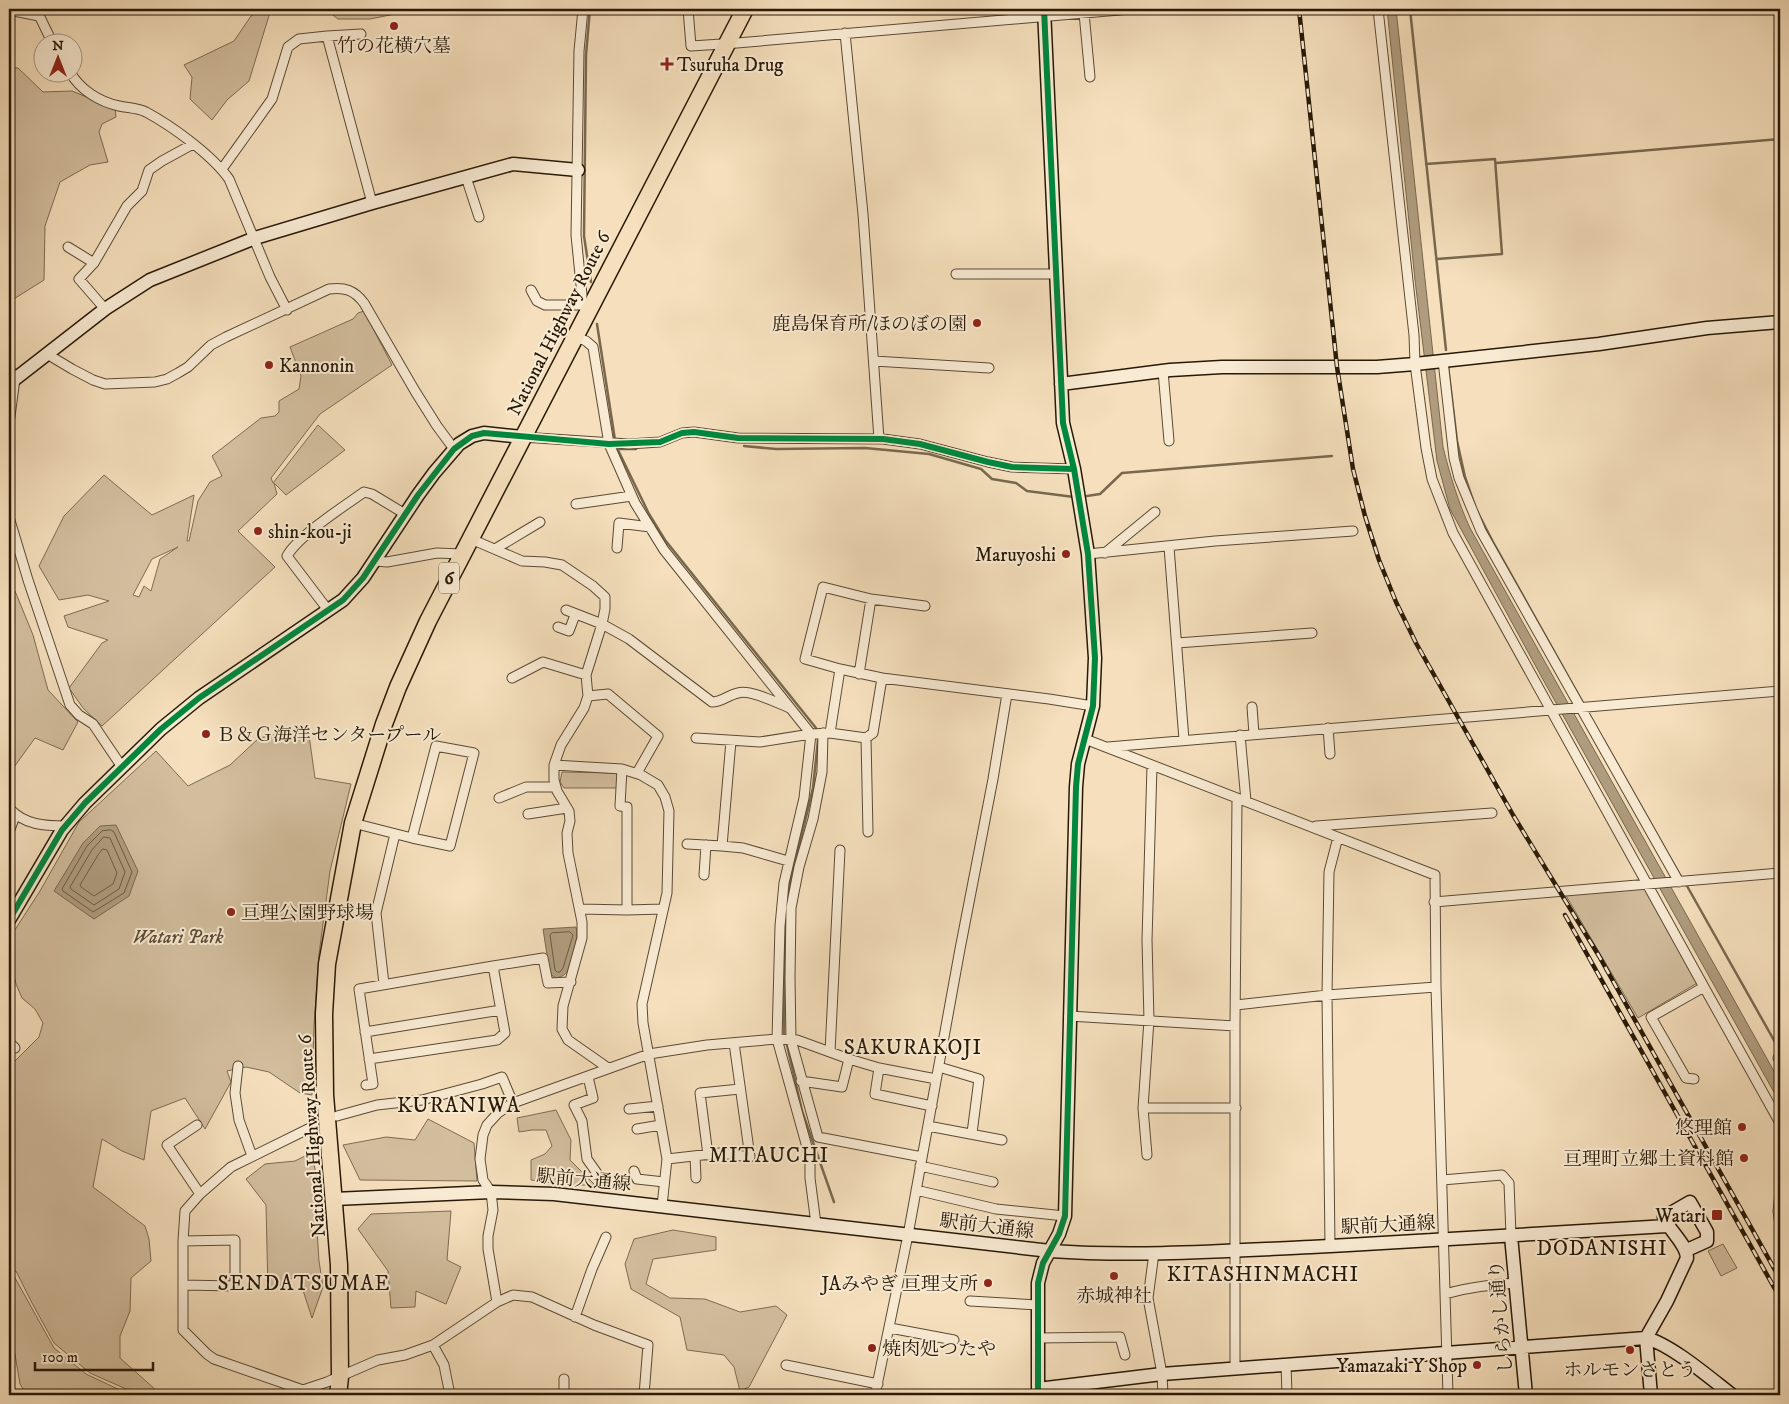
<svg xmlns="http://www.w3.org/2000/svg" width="1789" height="1404" font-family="'IM FELL DW Pica','Noto Serif JP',serif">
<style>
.green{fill:#d2bd9d;stroke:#7d6b52;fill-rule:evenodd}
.water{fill:#af9c7e;stroke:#79684e}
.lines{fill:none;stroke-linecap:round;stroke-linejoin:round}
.shore{stroke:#6c5a42;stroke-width:1}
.stream{stroke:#79684e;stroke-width:2.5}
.street-casing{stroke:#5b4a34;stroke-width:11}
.secondary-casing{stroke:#281906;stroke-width:15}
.highway-casing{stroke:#281906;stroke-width:19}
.street{stroke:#f8ead3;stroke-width:9}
.secondary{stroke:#f8ead3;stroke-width:12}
.highway{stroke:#f5dfbc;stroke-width:16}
.rail-casing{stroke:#281906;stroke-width:4.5}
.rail{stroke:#f8ead3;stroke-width:2.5;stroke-dasharray:8;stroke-linecap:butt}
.cycleway-casing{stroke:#f8ead3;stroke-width:9}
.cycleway{stroke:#00873e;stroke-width:6}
.poi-dot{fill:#8f2418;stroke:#f8ead3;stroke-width:2}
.labels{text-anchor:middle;stroke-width:4;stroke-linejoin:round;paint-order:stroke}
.shield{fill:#f8ead3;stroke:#665844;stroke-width:1}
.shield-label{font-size:18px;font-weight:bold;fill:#281906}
.poi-label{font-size:19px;fill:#281906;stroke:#f8ead3;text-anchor:end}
.street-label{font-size:19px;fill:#281906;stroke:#f8ead3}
.park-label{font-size:19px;font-style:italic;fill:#5b4a33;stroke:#f8ead3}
.quarter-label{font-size:21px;letter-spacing:1px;fill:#281906;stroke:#f8ead3}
</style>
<rect width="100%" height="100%" fill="#f5dfbc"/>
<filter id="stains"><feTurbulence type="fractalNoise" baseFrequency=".004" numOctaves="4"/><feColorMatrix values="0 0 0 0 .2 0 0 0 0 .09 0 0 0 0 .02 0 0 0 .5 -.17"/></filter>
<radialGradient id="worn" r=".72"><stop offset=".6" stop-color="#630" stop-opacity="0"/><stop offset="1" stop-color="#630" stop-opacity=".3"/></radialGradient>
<path class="green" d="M262 9H271L249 81 227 100 212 120 190 99 192 77 184 65 234 41 251 16Z
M325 9H404L405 12 370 19H338Z
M9 67 18 68 43 92 72 91 115 109 116 117 102 124 99 132 108 162 90 165 60 182 45 226 44 280 9 302Z
M364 311 392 365 320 414 271 478 273 483 318 425 345 450 286 495 274 483 277 494 238 531 275 567 102 726 83 708 69 688 102 643 108 640 68 627 64 616 109 601 88 595 59 600 39 566 64 516 104 475 152 515 194 495 187 541H189L198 501 210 482 222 476 212 456 261 418 275 416 279 412V401L299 389 301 376 290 347 353 319 358 313ZM178 547 160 559 151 591 144 586 139 597 133 595 152 559Z
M15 591 33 635 48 690 78 722 63 750 35 738 9 774V597Z
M308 728 315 778 351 784 330 871 319 954 314 1026 312 1095 300 1093 269 1072 246 1067 227 1071 231 1082 205 1129 185 1098 151 1111 144 1160 122 1151 102 1139 93 1187 145 1226 149 1239 151 1261 131 1278 130 1311 120 1336V1358L157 1391 126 1389 90 1373 54 1343 32 1303 16 1271 9 1273V1067L39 1037 43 1023 35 1009 22 998 16 984 11 962 9 961V939L40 891 79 822 156 751 188 786 230 765 259 738Z
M562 772 618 773 617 788H564L560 782Z
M1646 887 1699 982 1638 1018 1565 894Z
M556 1110 571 1140 570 1160 595 1185H570L531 1180V1160L545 1154 552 1146 546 1130H532L519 1132 517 1118Z
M428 1119 474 1143 477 1181 360 1180 343 1145 386 1137 415 1140Z
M311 1153 316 1173 315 1199 319 1261 323 1287 312 1318 298 1275 268 1292 266 1205 246 1179 265 1164 295 1161Z
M451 1211 447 1260 461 1267 446 1304 416 1291 415 1307 391 1308 388 1271 358 1229 371 1214Z
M673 1230 716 1237V1250L653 1259 646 1284 670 1298 705 1299 740 1312 776 1306 787 1315 749 1387 740 1391 734 1367 724 1355 687 1350 680 1317 631 1289 625 1264 634 1239Z
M1723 1244 1737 1268 1721 1276 1708 1251Z
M14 1276 54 1348 86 1374 122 1391 150 1395H168H27L20 1384 9 1319V1277Z"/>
<path class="water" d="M1387 9H1396L1443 447C1450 475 1458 502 1470 528L1780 1082V1103L1546 685 1450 509 1437 461 1415 280Z
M116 825 138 871 129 896 94 919 54 891 83 843 100 826Z
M576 927C579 936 572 963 567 972 564 976 560 977 556 978L550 974 543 929Z"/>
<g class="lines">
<path class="shore" d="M111 830 114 832 132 872 124 893 93 912 63 891 62 889 87 846 102 831Z
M104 837 110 838 125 872 119 889 94 905 71 889 70 887 92 850Z
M103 849 107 850 117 873 113 884 94 896 81 887 80 885 98 855Z
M570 932 573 935 563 968 560 972H557L555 970 550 935 552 933Z"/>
<path class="stream" d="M590 9 586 55 584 236 591 282
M1410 9 1446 350
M1496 163 1780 139
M1426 164 1495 159 1502 254 1437 259
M597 324 615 440
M1448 366 1457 441 1465 477 1475 506
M744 446 776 449 865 448 929 454 981 469 992 479 1016 483 1027 491 1074 497
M617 448 649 514 665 540 816 728
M618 449H636
M1087 496 1100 494 1122 473 1332 456
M1477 511 1493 542 1583 703
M1603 739 1681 877
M1687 886 1780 1051
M784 1033 785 926 788 892 813 788 818 740
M787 1045 802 1111 834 1202"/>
<defs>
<path id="street" d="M36 9 52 42
M688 9 691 46 737 43 1131 9
M1378 9 1414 335 1415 364 1426 448 1432 479 1453 533 1704 987
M9 10 39 16
M1084 13 1090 77
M845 33 863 214 879 439
M327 36 372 203
M70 72C80 90 100 102 119 106 128 108 138 108 146 112 172 126 212 155 229 179L270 277 287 310
M222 169 272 99 288 47 299 39 327 36 361 34
M466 177 479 217
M68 247 94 263
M956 274H1055
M531 290 537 301 545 305H586
M581 305 582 295 576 235 579 51 583 9
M105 309 79 279 94 263 127 206 142 191 149 170 162 161 193 144
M576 337 586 341 593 347 609 444 635 503 664 550 811 734 804 798 784 883 780 926 777 1039 810 1158V1178L816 1224
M47 354 72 369 93 380 105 384 155 382 167 379 178 373 188 367 211 345 226 337 329 289C345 287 354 290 364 303L415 391 437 426 454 449
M874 361 989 368
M1443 361 1454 458 1459 478 1481 531 1679 882
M9 368 15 379 9 424
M1163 371 1169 441
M522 437 629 444 660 442 682 433 694 432 738 438 883 439 920 444 988 462 1012 467 1074 469
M576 504 632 496
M9 517 28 580 70 705 79 715 93 724 122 767
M471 539 522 561 545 562 562 565 593 586 605 597V609L602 624 586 675 588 696 584 708 561 745 554 765V780L557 791 569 811 570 821 567 833 568 853 582 922V938L563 1006 562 1029 568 1040 608 1068
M1169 547 1184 740
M617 548 619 523 650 527
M495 549 540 522
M1105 553 1155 512
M1088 554 1215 541 1353 531
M375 561 387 562 437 553 462 554
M328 610 287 556C299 535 343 507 364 492L372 494 405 514
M566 610 602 624 629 639 712 702C722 702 728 695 738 693 750 689 777 703 790 708
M558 627 569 631 575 615
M1177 643 1312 633
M840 669 882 678
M859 674 871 599
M512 678 543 662 586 675
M588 696 608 694 658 736 637 773
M1252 707 1254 734
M1328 728 1330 754
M823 733 822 772 813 819 799 867 791 908 790 978 791 1040 818 1137 922 1157
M830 733 840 669 805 659 823 587 871 599 925 606
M1240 735 1246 801
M696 738 760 742 811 734 830 733 866 738 873 733 882 678 1049 699 1093 706
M866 738 868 832
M1085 739 1435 875 1436 987 1448 1395
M731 741 722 846 743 848 788 861
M1108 747 1780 691
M554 765 622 769 641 775 658 785 665 797 669 811 667 893 642 1004 643 1023 667 1159
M499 798 526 787H556
M9 808C24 825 45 826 66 826
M528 814 567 808
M353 823 412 838 450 846 474 753 436 746 412 838
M1316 826 1492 813
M9 832 15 816
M687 844 722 846
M704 875 706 845
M1434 902 1780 873
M580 909 627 910V807L620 806 622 769
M627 910 663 909
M493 966 543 958 548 983 571 982
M384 984 376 913 395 834
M1236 1005 1327 995 1436 987
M1069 1016 1235 1026
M365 1032 501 1010
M9 1042 15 1048
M830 1052 840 850
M1778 1058 1780 1057
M238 1066 235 1093 239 1120 252 1156
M939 1067 979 1079 972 1133
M879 1068 875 1094 932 1106
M588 1077 593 1098 574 1105 582 1121 587 1159 599 1176
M1694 1079 1686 1078 1651 1017 1704 987 1780 1123
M801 1081 842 1087 849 1059
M366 1085 373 1084 359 989 493 966 505 1033 497 1040 369 1059
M1143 1108H1236
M629 1109 658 1106
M337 1116 377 1105 422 1100 482 1084 502 1077 513 1103
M197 1125 167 1145 200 1194
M314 1126 231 1167 200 1194 185 1211 183 1241V1330L207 1354 214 1359 303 1390 327 1382 378 1360 405 1355 433 1345 497 1302 513 1295 532 1297 594 1325 648 1345 644 1395
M928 1126 1002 1140
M637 1129 661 1125
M708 1155 700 1093 740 1089
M1147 1155 1143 1108 1149 1020 1147 940 1152 766
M695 1156 696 1178
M920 1166 993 1182
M634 1171 637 1179 664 1182
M1442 1180 1502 1175 1509 1183 1511 1236
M916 1190 996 1209 1065 1216
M1780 1193 1778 1211 1780 1225
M662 1206 667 1159 720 1153 750 1157 734 1043
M183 1241 235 1240V1286L183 1285
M1330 1246 1327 995 1329 872 1338 837
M1154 1253 1148 1298 1162 1374 1163 1395
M1445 1294C1469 1287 1491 1285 1515 1283
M970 1301 1038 1305
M497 1302 488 1249V1236L493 1210 491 1192 483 1180 480 1159 483 1135 487 1125 498 1113 513 1103 649 1054 707 1045 777 1039 797 1040 849 1059 879 1068 936 1079
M575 1317 592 1269 606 1237
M890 1328 954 1340
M1038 1338 1120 1337 1125 1355
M433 1345 444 1365 450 1395
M1286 1364 1287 1395
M786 1365 878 1384
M1235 1368V1026L1237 799
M564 1395V1379
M875 1395 908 1235 960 949 993 779 1007 694"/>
<path id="secondary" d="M15 379 105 309 150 280 255 238 372 203 513 164 578 170
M1061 384 1170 370 1222 367H1377L1415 364 1599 344 1707 328 1780 322
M9 920 62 830 85 803 161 729 199 698 343 600 363 578 418 495 434 473 459 444 472 436 484 433 522 437
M334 1199 491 1192 554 1194 1050 1251C1137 1257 1224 1251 1311 1247 1430 1241 1549 1233 1667 1226
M1511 1236 1526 1395
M1038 1389 1162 1374 1646 1338C1672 1345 1710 1378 1732 1395
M1038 1395V1283L1043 1263 1059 1234 1065 1216 1076 787 1078 764 1093 706 1095 658 1088 554 1074 469 1063 423 1044 9
M1651 1395 1646 1338 1667 1301 1687 1258C1687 1244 1669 1231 1664 1217L1690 1202 1707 1232V1241L1687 1250"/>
<path id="highway" d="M338 1395 340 1377 339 1265 325 1095 324 1014 327 964 353 823 384 724 398 687 428 621 745 9"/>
</defs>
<use href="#street" class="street-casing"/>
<use href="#secondary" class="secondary-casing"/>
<use href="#highway" class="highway-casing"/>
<use href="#street" class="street"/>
<use href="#secondary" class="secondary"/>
<use href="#highway" class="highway"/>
<defs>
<path id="rail" d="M1299 9 1337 367 1353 469 1365 516 1379 560 1396 602 1416 643 1513 815 1599 956 1780 1279
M1565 915 1780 1298"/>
</defs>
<use href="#rail" class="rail-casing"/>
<use href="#rail" class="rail"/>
<defs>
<path id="cycleway" d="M9 920 62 830 85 803 161 729 199 698 343 600 363 578 418 495 454 449 472 436 484 433 609 444 660 442 682 433 694 432 738 438 883 439 920 444 988 462 1012 467 1074 469
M1038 1395V1283L1043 1263 1059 1234 1065 1216 1076 787 1078 764 1093 706 1095 658 1088 554 1074 469 1063 423 1044 9"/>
</defs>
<use href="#cycleway" class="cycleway-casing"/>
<use href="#cycleway" class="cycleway"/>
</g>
<g class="poi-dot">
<circle cx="394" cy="26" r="5"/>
<path d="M664.5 56.5h5v5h5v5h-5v5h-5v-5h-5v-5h5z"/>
<circle cx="977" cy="323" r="5"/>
<circle cx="269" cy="365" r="5"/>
<circle cx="258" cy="531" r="5"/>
<circle cx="1066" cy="554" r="5"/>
<circle cx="206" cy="734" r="5"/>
<circle cx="231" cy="912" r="5"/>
<circle cx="1742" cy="1127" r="5"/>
<circle cx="1744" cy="1158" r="5"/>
<rect x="1711" y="1209" width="12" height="12" rx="2.5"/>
<circle cx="1114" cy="1276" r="5"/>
<circle cx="988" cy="1283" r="5"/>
<circle cx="872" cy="1348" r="5"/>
<circle cx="1630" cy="1350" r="5"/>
<circle cx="1477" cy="1365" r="5"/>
</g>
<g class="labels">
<rect class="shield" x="439" y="562.5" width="20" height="31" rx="4"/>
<g class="shield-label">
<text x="449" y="584">6</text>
</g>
<g class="poi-label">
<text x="394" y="52" text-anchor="middle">竹の花横穴墓</text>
<text x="677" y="71" text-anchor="start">Tsuruha Drug</text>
<text x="967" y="330">鹿島保育所/ほのぼの園</text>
<text x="279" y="372" text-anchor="start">Kannonin</text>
<text x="268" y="538" text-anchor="start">shin-kou-ji</text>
<text x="1056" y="561">Maruyoshi</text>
<text x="216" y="741" text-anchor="start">Ｂ＆Ｇ海洋センタープール</text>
<text x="241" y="919" text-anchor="start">亘理公園野球場</text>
<text x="1732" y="1134">悠理館</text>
<text x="1734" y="1165">亘理町立郷土資料館</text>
<text x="1706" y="1222">Watari</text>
<text x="978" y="1290">JAみやぎ 亘理支所</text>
<text x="1114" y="1302" text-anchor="middle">赤城神社</text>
<text x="882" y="1355" text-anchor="start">焼肉処つたや</text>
<text x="1467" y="1372">Yamazaki Y Shop</text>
<text x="1630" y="1376" text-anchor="middle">ホルモンさとう</text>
</g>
<g class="street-label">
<text transform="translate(558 323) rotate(-63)" y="7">National Highway Route 6</text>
<text transform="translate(311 1136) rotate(-94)" y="7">National Highway Route 6</text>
<text transform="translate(584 1179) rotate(5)" y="7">駅前大通線</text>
<text transform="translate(1388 1224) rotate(-3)" y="7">駅前大通線</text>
<text transform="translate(987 1225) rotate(7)" y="7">駅前大通線</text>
<text transform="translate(1500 1317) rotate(-95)" y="7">しらかし通り</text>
</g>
<g class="park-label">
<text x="178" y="943">Watari Park</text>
</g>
<g class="quarter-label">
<text x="913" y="1054">SAKURAKOJI</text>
<text x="459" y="1112">KURANIWA</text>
<text x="769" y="1162">MITAUCHI</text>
<text x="1602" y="1255">DODANISHI</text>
<text x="1263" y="1281">KITASHINMACHI</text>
<text x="304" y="1290">SENDATSUMAE</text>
</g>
</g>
<rect width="1789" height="1404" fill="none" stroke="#f5dfbc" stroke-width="30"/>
<rect x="10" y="10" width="1769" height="1384" fill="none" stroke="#281906" stroke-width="2.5"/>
<rect x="15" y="15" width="1759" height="1374" fill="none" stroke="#281906"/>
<g transform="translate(58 58)"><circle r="24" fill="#f8ead3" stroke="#a59681"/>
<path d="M0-4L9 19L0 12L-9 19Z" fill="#8f2418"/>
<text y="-8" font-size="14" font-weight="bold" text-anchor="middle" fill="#281906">N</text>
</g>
<path d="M35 1362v8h118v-8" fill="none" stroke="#281906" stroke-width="2.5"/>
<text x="42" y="1362" font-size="15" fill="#281906" stroke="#f8ead3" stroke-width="4" paint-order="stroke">100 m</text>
<rect width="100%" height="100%" filter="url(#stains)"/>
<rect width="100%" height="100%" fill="url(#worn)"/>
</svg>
